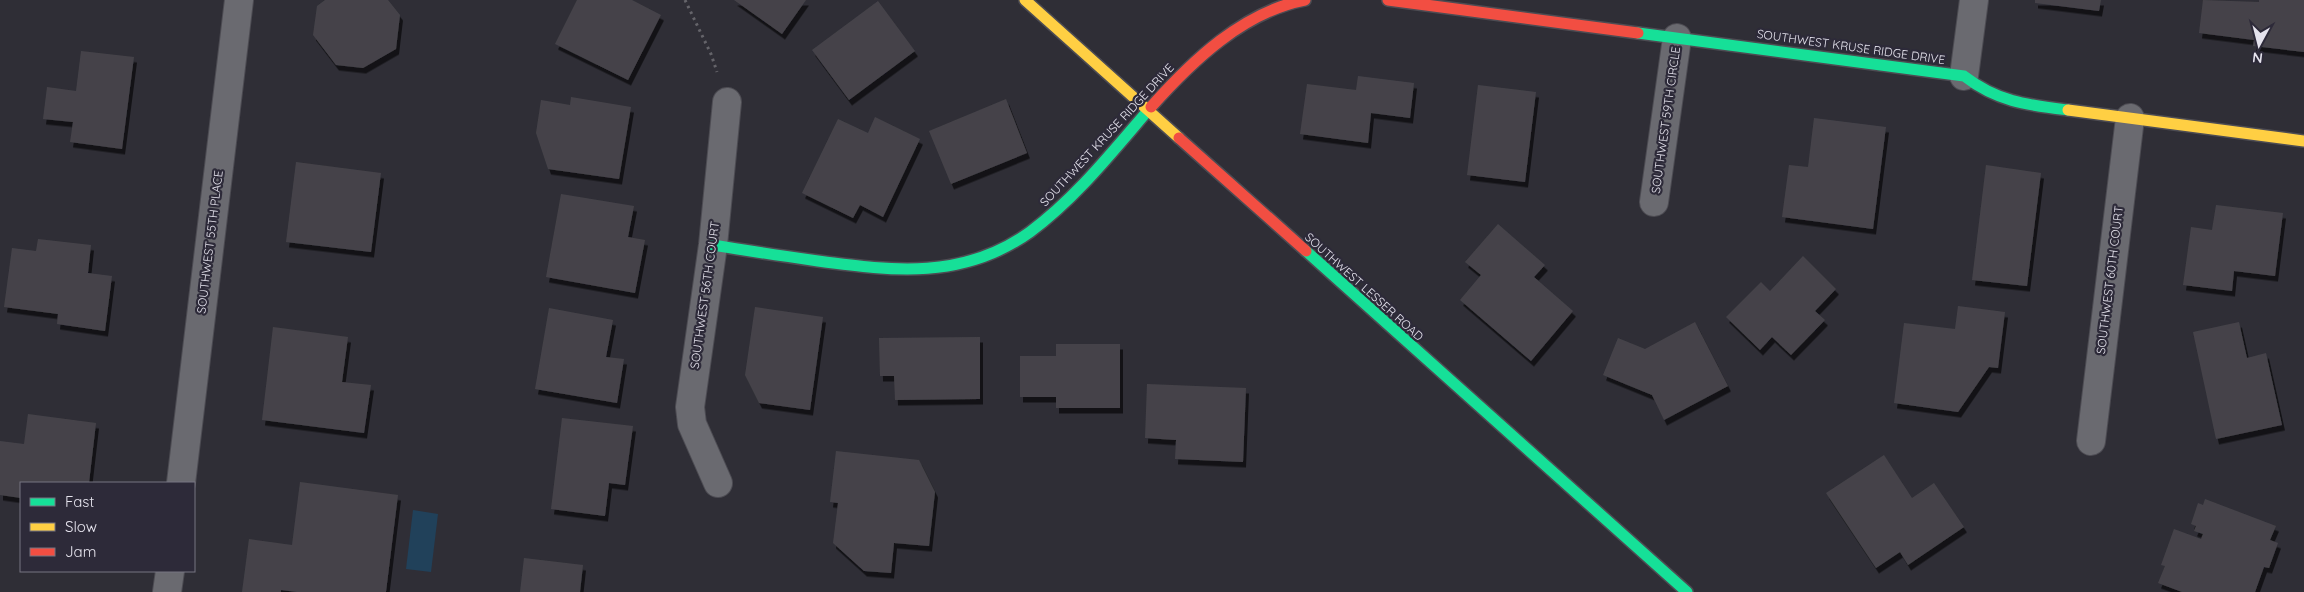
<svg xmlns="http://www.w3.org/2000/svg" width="2304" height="592" font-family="Quicksand,sans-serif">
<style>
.water{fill:#21415a}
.building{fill:#454349;filter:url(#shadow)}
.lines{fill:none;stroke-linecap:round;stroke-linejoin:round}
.street-casing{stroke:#4d4c53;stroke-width:30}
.fast-casing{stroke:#4d4c53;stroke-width:14}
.slow-casing{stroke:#4d4c53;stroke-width:14}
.jam-casing{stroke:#4d4c53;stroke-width:14}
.path{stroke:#65646a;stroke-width:3;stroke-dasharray:2.5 4;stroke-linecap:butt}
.street{stroke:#6a6a70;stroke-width:28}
.fast{stroke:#16e098;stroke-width:11}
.slow{stroke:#ffcf43;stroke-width:11}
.jam{stroke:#f24e42;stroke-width:11}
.labels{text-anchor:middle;stroke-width:4.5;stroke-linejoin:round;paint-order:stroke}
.street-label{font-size:12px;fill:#e5e3ed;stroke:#2d2a39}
</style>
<defs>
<filter id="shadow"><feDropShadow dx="3" dy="5.5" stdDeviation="0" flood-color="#0009"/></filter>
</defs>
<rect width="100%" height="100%" fill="#2f2e36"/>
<path class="water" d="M413 510 438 514 431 572 406 569Z"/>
<path class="building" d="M325 0H388L400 15 396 49 363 68 336 65 313 35 317 6Z
M577 0H632L661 15 628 80 555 44Z
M734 0H806L782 34Z
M2035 0H2101L2099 11 2035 3Z
M2203 0 2259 2V0H2304V52L2253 46 2254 40 2199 33Z
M878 1 915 51 849 100 812 50Z
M81 51 134 57 122 149 70 142 73 122 43 119 47 87 76 91Z
M1358 76 1414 83 1410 118 1371 113 1368 143 1300 134 1307 84 1356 90Z
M1478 85 1536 92 1525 182 1467 175Z
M571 97 631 107 619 179 548 169 536 133 541 100 570 105Z
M1006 99 1027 153 951 184 929 131Z
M875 117 920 139 883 217 860 205 853 218 802 193 838 119 868 133Z
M1814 118 1886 127 1873 229 1782 217 1789 165 1808 167Z
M296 162 381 173 371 252 286 242Z
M1986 165 2041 173 2027 286 1972 280Z
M561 194 634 206 628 237 645 240 635 293 546 277Z
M2216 205 2283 213 2275 276 2234 271 2232 291 2183 285 2191 227 2212 230Z
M1498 224 1545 265 1534 277 1573 311 1531 361 1460 300 1481 275 1465 262Z
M38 239 91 245 88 273 112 276 105 331 57 324 58 314 4 307 12 248 36 251Z
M1803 256 1836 289 1815 311 1825 320 1791 355 1772 337 1760 350 1726 317 1761 282 1770 291Z
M1958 306 2005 312 1998 368 1989 367 1958 412 1894 403 1904 323 1955 329Z
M755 307 823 317 810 410 759 403 745 375Z
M549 308 613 320 606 357 624 359 617 403 535 389Z
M1695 322 1728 386 1664 420 1652 395 1603 375 1618 338 1645 349Z
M2239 322 2247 358 2266 353 2282 425 2216 439 2193 332Z
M273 327 348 337 342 382 371 385 364 433 262 420Z
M980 337V399L895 400 894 376H880L879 338Z
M1056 344H1120V408H1056V397H1020V356H1056Z
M1147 384 1246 388 1243 462 1175 459 1176 440 1145 438Z
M28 414 96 423 89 483H21V498L0 495V441L24 444Z
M562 418 633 426 625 485 609 483 605 516 551 509Z
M836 451 919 460 935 492 929 546 894 543 891 573 864 571 833 543 838 503 830 502Z
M1884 455 1912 498 1934 483 1964 527 1908 565 1900 552 1876 568 1826 493Z
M300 482 398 495 386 592H297L281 590V592H242L249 539 292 545Z
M2205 499 2276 526 2270 540 2278 543 2269 568 2264 567 2255 592H2182L2158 583 2165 566 2161 565 2174 529 2201 539 2203 534 2194 531 2196 526 2191 524 2198 503 2203 505Z
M524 558 583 565 580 592H520Z"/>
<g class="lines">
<defs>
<path id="street" d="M1964 76 1974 0
M1654 202 1677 38
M2091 441 2130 118
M181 483 239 0
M718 483 692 424 690 407 713 245 727 102
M167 592 170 571"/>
<path id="fast" d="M1638 33 1964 76C1998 102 2027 105 2068 110
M713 245C748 251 783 256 818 261 894 271 963 280 1030 232 1077 197 1113 151 1151 107
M1306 251 1687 592"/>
<path id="slow" d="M1025 0 1179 138
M2068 110 2304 141"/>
<path id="jam" d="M1388 0 1638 33
M1151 107C1192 61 1243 12 1305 0
M1179 138 1306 251"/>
</defs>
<use href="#street" class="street-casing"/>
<use href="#fast" class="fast-casing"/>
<use href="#slow" class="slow-casing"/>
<use href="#jam" class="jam-casing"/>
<path class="path" d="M685 0 711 54 717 72"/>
<use href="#street" class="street"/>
<use href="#fast" class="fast"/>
<use href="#slow" class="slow"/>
<use href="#jam" class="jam"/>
</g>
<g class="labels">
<g class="street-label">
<text transform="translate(1851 47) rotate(8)" y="4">SOUTHWEST KRUSE RIDGE DRIVE</text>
<text transform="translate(1666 120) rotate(-82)" y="4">SOUTHWEST 59TH CIRCLE</text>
<text transform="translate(1107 135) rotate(-47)" y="4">SOUTHWEST KRUSE RIDGE DRIVE</text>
<text transform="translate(210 242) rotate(-83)" y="4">SOUTHWEST 55TH PLACE</text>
<text transform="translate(2110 280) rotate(-83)" y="4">SOUTHWEST 60TH COURT</text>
<text transform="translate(1364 287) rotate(42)" y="4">SOUTHWEST LESSER ROAD</text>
<text transform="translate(705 295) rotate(-82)" y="4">SOUTHWEST 56TH COURT</text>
</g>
</g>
<rect x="20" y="482" width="175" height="90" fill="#2d2a39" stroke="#777481"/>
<rect x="30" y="498" width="25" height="8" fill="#16e098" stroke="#777481"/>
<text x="65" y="507" font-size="15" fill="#e5e3ed">Fast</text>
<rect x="30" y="523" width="25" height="8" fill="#ffcf43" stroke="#777481"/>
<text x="65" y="532" font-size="15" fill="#e5e3ed">Slow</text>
<rect x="30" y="548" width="25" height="8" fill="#f24e42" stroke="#777481"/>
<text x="65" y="557" font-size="15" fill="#e5e3ed">Jam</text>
<g transform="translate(2259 45) rotate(187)" stroke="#2d2a39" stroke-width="4" paint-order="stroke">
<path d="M0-4L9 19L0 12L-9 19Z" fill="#e5e3ed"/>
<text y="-8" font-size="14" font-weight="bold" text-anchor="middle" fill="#e5e3ed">N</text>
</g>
</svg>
